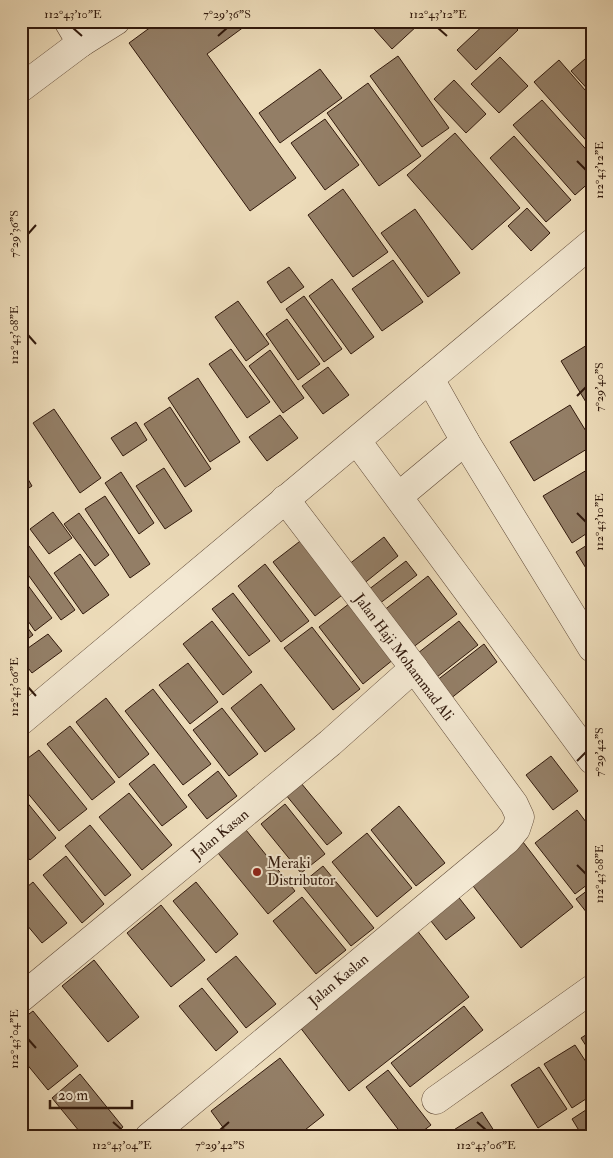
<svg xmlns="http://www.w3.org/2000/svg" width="613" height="1158" font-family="'IM FELL Double Pica',serif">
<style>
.building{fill:#937e66;stroke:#31190c}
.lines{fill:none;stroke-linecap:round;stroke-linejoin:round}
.minor-casing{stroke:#604a38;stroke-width:29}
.minor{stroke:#f3e8d2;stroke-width:28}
.ticks{fill:none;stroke:#31190c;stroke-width:2}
.poi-dot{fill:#8f2418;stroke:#f3e8d2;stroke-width:2}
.labels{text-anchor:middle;stroke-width:4;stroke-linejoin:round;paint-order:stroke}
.street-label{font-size:15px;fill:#31190c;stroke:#f3e8d2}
.poi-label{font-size:15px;fill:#31190c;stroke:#f3e8d2;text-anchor:start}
.neatline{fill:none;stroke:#31190c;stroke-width:2}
.ticks-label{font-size:12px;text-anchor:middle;fill:#31190c}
</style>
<rect width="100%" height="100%" fill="#eddcba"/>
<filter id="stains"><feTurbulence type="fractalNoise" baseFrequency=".004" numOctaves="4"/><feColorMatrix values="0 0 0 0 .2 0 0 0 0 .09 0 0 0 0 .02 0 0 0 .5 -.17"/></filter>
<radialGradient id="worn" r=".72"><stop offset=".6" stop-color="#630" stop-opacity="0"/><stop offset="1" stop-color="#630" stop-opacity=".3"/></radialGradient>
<path class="building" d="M159 21H252L207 54 296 178 250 211 129 43Z
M367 21H414L418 25 392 49Z
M488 21H509L518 30 476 70 457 50Z
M592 53V94L571 71Z
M398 56 449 128 422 147 370 76Z
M500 57 528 86 499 113 471 84Z
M559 60 592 98V147L534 82Z
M320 69 342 98 280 143 259 113Z
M454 80 486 114 466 133 434 99Z
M368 83 421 156 379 186 327 113Z
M542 100 592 156V180L575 195 513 125Z
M325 119 359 165 325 190 291 143Z
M455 133 520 208 472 250 407 175Z
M514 136 571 200 546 222 490 158Z
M343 189 388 252 353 277 308 215Z
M527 208 550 233 531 251 508 226Z
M415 209 460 273 428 297 381 233Z
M393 260 423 302 382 331 352 289Z
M289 267 304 287 281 303 267 282Z
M332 279 374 337 351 354 309 296Z
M304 296 342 349 324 362 286 309Z
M238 301 269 344 246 361 215 317Z
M287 319 320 364 298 380 266 334Z
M592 342V412L561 361Z
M231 349 270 402 247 418 209 364Z
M270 350 304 398 283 413 249 366Z
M328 367 349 395 323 414 302 386Z
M198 378 240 442 210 462 168 398Z
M570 405 592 441V446L534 481 510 442Z
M170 407 211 469 185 487 144 424Z
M54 409 101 478 80 493 33 423Z
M280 415 298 438 267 461 249 437Z
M136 422 147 440 123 456 111 438Z
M21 467 32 486 21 493Z
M592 467V530L572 543 543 496Z
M164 468 192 511 165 529 136 486Z
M121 472 154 523 139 534 105 483Z
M105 496 150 564 130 578 85 509Z
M53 512 72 538 49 554 30 529Z
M79 513 109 555 95 566 64 524Z
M21 535 75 610 61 620 21 565Z
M308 535 350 589 315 616 273 562Z
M384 537 398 556 362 585 348 565Z
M592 542V578L576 552Z
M80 554 109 595 83 614 54 573Z
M406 561 417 575 379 604 368 590Z
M265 564 309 621 281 642 238 586Z
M21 576 52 618 35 631 21 611Z
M428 576 457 614 412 648 383 611Z
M233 593 270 641 249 656 212 609Z
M350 603 394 659 363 684 319 627Z
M21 619 33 635 21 644Z
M212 621 252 672 223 695 183 644Z
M459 621 478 645 437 677 418 653Z
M312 627 360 689 333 710 284 648Z
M48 634 62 651 32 673 21 659V653Z
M484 644 497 662 450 699 436 681Z
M188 663 218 702 190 724 159 685Z
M261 684 295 729 265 752 231 708Z
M153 689 211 764 183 785 125 711Z
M106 698 149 754 119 778 76 722Z
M222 708 258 754 229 776 193 730Z
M70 726 115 782 92 800 47 744Z
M39 750 87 809 59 831 21 785V763Z
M551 756 578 791 553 810 526 775Z
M154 764 187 807 162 826 129 784Z
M218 771 237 796 207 819 188 795Z
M301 783 342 833 327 845 286 795Z
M129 793 172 845 142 870 99 817Z
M21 795 56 838 30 860 21 849Z
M285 804 325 854 301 873 261 824Z
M399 806 445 863 416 886 371 830Z
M577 810 592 830V881L575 894 535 843Z
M90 825 131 875 105 896 65 846Z
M246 830 295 891 268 914 218 853Z
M367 833 412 888 377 917 332 862Z
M523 842 573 907 521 948 470 882Z
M66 856 104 904 82 923 43 875Z
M323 866 374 928 351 946 301 884Z
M33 882 67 923 42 943 21 918V892Z
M196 882 238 934 216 953 173 901Z
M592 887V917L591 918 576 899Z
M456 894 475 918 446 940 427 916Z
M302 897 346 950 316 974 273 921Z
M161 905 205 960 171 987 127 933Z
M416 929 469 997 349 1091 296 1022Z
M236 956 276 1004 246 1028 207 979Z
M94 960 139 1017 108 1042 62 986Z
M202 988 238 1032 216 1051 179 1006Z
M464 1006 483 1030 410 1087 391 1063Z
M33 1011 78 1066 48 1090 21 1057V1020Z
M592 1031V1055L581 1038Z
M575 1045 592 1071V1095L572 1108 544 1064Z
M280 1058 324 1115 296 1137H230L211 1111Z
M539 1067 567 1109 538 1128 511 1085Z
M388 1070 431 1125 415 1137H404L366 1087Z
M80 1074 123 1127 111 1137H84L52 1098Z
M592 1106V1137H583L572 1119Z
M482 1112 498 1137H451L449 1133Z
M554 1130 558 1137H542Z"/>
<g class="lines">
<defs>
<g id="minor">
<path d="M68 21 81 43"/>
<path d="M21 88 81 43 116 21"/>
<path d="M430 379 465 441 592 648"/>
<path d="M357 441 592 760"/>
<path d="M399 496 465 441"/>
<path d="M21 721 592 243"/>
<path id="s1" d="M21 998 330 743 414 668"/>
<path d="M436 1100 592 989"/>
<path id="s2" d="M149 1137 507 840 516 829 520 817 514 804 414 668 285 499"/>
</g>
</defs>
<use href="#minor" class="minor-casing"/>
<use href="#minor" class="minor"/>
</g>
<path class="ticks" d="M73 28 82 36M438 28 447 36M218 36 227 28M577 161 586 170M28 234 36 225M28 335 36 344M577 396 586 387M577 513 586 522M28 687 36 696M577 761 586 752M577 865 586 874M28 1039 36 1048M113 1122 122 1130M477 1122 486 1130M220 1130 229 1122"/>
<circle class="poi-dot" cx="257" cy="872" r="5"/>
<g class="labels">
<g class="street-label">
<text transform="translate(404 657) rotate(53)" y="5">Jalan Haji Mohammad Ali</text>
<text dy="5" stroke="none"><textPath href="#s1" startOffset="258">Jalan Kasan</textPath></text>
<text dy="5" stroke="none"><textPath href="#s2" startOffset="246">Jalan Kaslan</textPath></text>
</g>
<g class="poi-label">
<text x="267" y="868">Meraki<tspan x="267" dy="17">Distributor</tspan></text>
</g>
</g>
<rect width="613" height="1158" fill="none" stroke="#eddcba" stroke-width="55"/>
<path d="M50 1100v8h82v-8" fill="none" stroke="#31190c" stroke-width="2.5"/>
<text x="58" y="1100" font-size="15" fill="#31190c" stroke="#f3e8d2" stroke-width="4" paint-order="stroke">20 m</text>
<rect x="28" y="28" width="558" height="1102" class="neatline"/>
<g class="ticks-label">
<text x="73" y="18">112°43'10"E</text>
<text x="227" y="18">7°29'36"S</text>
<text x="438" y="18">112°43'12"E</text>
<text transform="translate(599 170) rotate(-90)" y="4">112°43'12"E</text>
<text transform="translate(14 234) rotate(-90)" y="4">7°29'36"S</text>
<text transform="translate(14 335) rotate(-90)" y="4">112°43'08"E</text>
<text transform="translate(599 387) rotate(-90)" y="4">7°29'40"S</text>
<text transform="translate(599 522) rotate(-90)" y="4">112°43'10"E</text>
<text transform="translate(14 687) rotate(-90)" y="4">112°43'06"E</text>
<text transform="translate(599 752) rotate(-90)" y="4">7°29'42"S</text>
<text transform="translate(599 874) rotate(-90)" y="4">112°43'08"E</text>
<text transform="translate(14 1039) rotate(-90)" y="4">112°43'04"E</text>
<text x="122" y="1149">112°43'04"E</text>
<text x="220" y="1149">7°29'42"S</text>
<text x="486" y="1149">112°43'06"E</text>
</g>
<rect width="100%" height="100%" filter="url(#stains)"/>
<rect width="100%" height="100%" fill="url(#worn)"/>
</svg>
